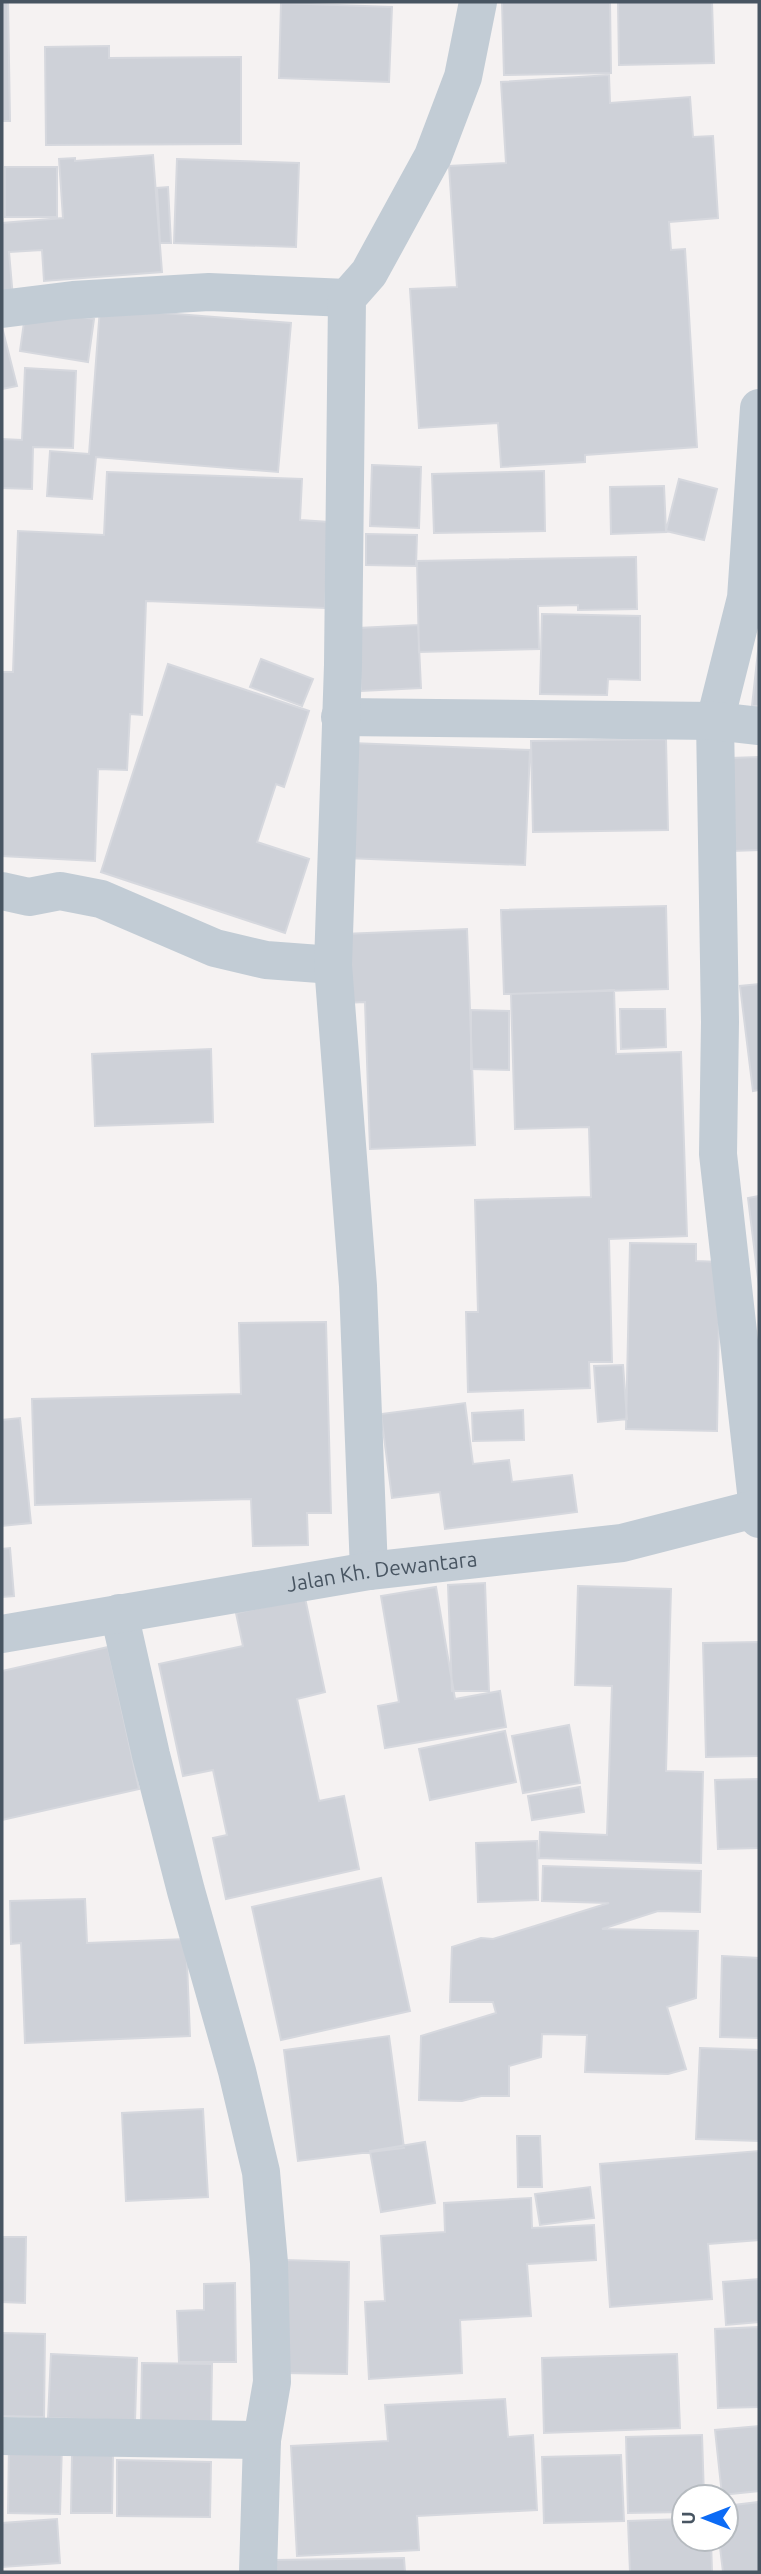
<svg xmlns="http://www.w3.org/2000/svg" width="761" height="2574" font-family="Ubuntu,sans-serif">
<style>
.building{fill:#ced1d8;stroke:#d6d8de;stroke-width:2}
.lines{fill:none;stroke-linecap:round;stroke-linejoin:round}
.minor{stroke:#c2ccd5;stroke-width:38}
.labels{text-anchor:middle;stroke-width:6;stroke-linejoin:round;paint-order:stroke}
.street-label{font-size:21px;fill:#485562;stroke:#fff}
</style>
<rect width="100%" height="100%" fill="#f5f2f2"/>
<path class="building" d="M2 2H8L10 121H2Z
M502 2H610L611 73 504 75Z
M618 2H712L714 63 619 65Z
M281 3 392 7 389 82 279 78Z
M109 46V58L241 57V144L46 145 45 47Z
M609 75 610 103 690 97 693 137 713 136 718 218 669 222 671 250 685 249 697 447 585 455V462L501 467 498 423 419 428 410 289 457 287 449 166 506 163 501 82Z
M153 155 162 272 44 281 42 250 9 252 13 298 2 299V223L63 218 59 159 75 158V161Z
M177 159 299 163 296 247 174 243Z
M5 167H57V217H5Z
M168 187 171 243H160L157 188Z
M26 308 94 319 88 362 20 351Z
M100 308 291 323 278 472 96 457 92 499 47 496 50 451 89 454Z
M2 327 17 386 2 389Z
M25 368 76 371 73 448 33 447 32 489 2 488V439L22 440Z
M372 465 421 467 419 528 370 526Z
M544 471 545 531 434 533 432 474Z
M107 472 302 479 300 520 329 522 325 608 146 601 142 715 130 714 127 770 98 769 95 861 2 856V672H13L18 531 104 535Z
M679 479 717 489 704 540 666 531Z
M664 486 666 532 611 534 610 487Z
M366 534 417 535 416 566 366 565Z
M636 557 637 609 578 610V605L538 606 539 649 419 652 417 561Z
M542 614 640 616V680L608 679 607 695 540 694Z
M418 625 421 688 361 691 358 628Z
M759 642V706H752Z
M261 659 313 679 302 706 250 687Z
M168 664 309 711 284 787 276 784 257 842 309 859 285 933 101 872Z
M666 739 668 830 533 832 531 741Z
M351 743 530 750 525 865 346 858Z
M759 757V850L732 851 730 758Z
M666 906 668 989 504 994 501 910Z
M467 929 475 1145 370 1149 365 1002 345 1003 343 934Z
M759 984V1090L753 1091 740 986Z
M614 990 616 1054 681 1052 687 1236 609 1239 612 1362H589L590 1388 468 1392 466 1312H478L475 1200 591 1197 589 1127 515 1129 511 994Z
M620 1009H665L666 1047 621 1049Z
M471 1010 509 1011V1070L471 1069Z
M211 1049 213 1122 95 1126 92 1054Z
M759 1196V1287L748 1198Z
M630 1243 696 1244V1261L720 1262 717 1431 626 1429Z
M326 1322 331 1513H307L308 1545 253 1546 251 1499 35 1505 32 1399 241 1394 239 1323Z
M623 1365 627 1419 598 1422 594 1366Z
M465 1403 473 1464 509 1460 512 1482 572 1475 577 1512 445 1529 440 1492 392 1498 381 1414Z
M523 1410 524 1440 473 1441 472 1413Z
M20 1418 31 1523 2 1526V1420Z
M10 1548 14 1596 2 1597V1549Z
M485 1583 489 1691H452L448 1585Z
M578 1586 671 1589 666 1771 703 1772 701 1863 539 1858 540 1832 607 1835 612 1686 575 1685Z
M436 1587 455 1699 500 1691 506 1727 385 1748 378 1706 399 1702 381 1596Z
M305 1598 325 1692 297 1699 319 1801 344 1796 359 1869 226 1899 213 1838 227 1835 213 1770 183 1776 159 1664 243 1646 236 1613Z
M759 1642V1756L706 1757 703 1643Z
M108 1647 139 1789 2 1820V1671Z
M569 1725 580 1783 523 1793 512 1736Z
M505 1731 516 1782 430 1800 419 1749Z
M759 1779V1848L718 1849 715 1780Z
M580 1787 584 1812 532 1820 528 1796Z
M537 1841 538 1900 478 1902 476 1843Z
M543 1866 701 1871 700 1912 658 1911 602 1929 698 1931 696 1998 667 2007 686 2069 668 2074 585 2072 587 2035 542 2034 541 2057 509 2066V2096H481L462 2101 419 2100 421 2036 496 2013 493 2002H450L452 1947 481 1938 493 1939 609 1903 542 1901Z
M381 1878 410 2011 281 2040 252 1907Z
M85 1899 87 1943 186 1939 190 2036 25 2043 21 1943 11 1944 10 1901Z
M722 1956 759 1958V2038L720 2037Z
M389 2036 404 2148 298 2161 284 2050Z
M700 2048 759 2050V2141L696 2139Z
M203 2109 208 2197 126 2201 122 2113Z
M517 2136H540L542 2187H518Z
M425 2142 435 2203 381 2212 370 2151Z
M759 2151V2240L708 2244 712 2299 610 2307 600 2164Z
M590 2187 594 2218 540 2225 535 2194Z
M531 2198 532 2228 594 2225 596 2260 527 2264 531 2316 460 2320 462 2373 369 2379 365 2302 385 2301 381 2236 445 2232 444 2203Z
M2 2237H26L25 2303 2 2302Z
M284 2260 349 2262 347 2374 282 2373Z
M759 2279V2322L726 2325 723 2282Z
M235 2283 236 2362H179L177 2311 204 2310V2284Z
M759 2327V2407L718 2408 715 2329Z
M2 2333 45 2334 44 2417 2 2416Z
M51 2354 137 2358 135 2421 48 2418Z
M677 2354 680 2428 544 2433 542 2358Z
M142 2363 212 2364 211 2426 141 2425Z
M505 2399 508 2437 533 2435 537 2510 417 2516 419 2550 297 2556 291 2446 388 2441 385 2405Z
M759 2426V2491L722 2495 715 2430Z
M702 2435 704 2497H684V2512L628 2513 626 2437Z
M9 2443 62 2444 60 2514 8 2513Z
M72 2454H113L112 2513H71Z
M621 2455 624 2521 544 2523 542 2457Z
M117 2460 211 2462 210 2517 117 2516Z
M759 2502V2572H723L719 2539H726V2506Z
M57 2519 60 2563 2 2567V2523Z
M684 2519V2539L711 2540 712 2572H630L628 2521Z
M404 2558 405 2572H276V2560Z"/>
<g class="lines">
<g class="minor">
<path d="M2 309 73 300 209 292 347 298"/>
<path d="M759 408 746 598 715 721 720 1022 718 1154 759 1519"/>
<path d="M340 717 715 721 759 726"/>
<path d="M2 891 29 897 60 891 101 899 215 948 266 960 333 965"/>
<path d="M369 1571 358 1286 333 965 343 665 347 298 369 273 433 156 463 77 478 2"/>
<path d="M119 1613 151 1755 186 1891 237 2071 261 2172 269 2263 272 2382 262 2440 258 2572"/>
<path id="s1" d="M2 1634 369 1571 622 1543 759 1508"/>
<path d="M2 2436 262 2440"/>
</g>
</g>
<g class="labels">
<g class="street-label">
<text dy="7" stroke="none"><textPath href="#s1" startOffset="385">Jalan Kh. Dewantara</textPath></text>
</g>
</g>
<rect width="761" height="2574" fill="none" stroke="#485562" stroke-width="7"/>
<g transform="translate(705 2518) rotate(270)"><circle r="33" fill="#ffffff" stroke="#b6bbc0" stroke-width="2"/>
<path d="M0-5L12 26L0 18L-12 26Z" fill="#0c6bf5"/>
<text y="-10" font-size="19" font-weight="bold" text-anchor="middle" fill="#485562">U</text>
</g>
</svg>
